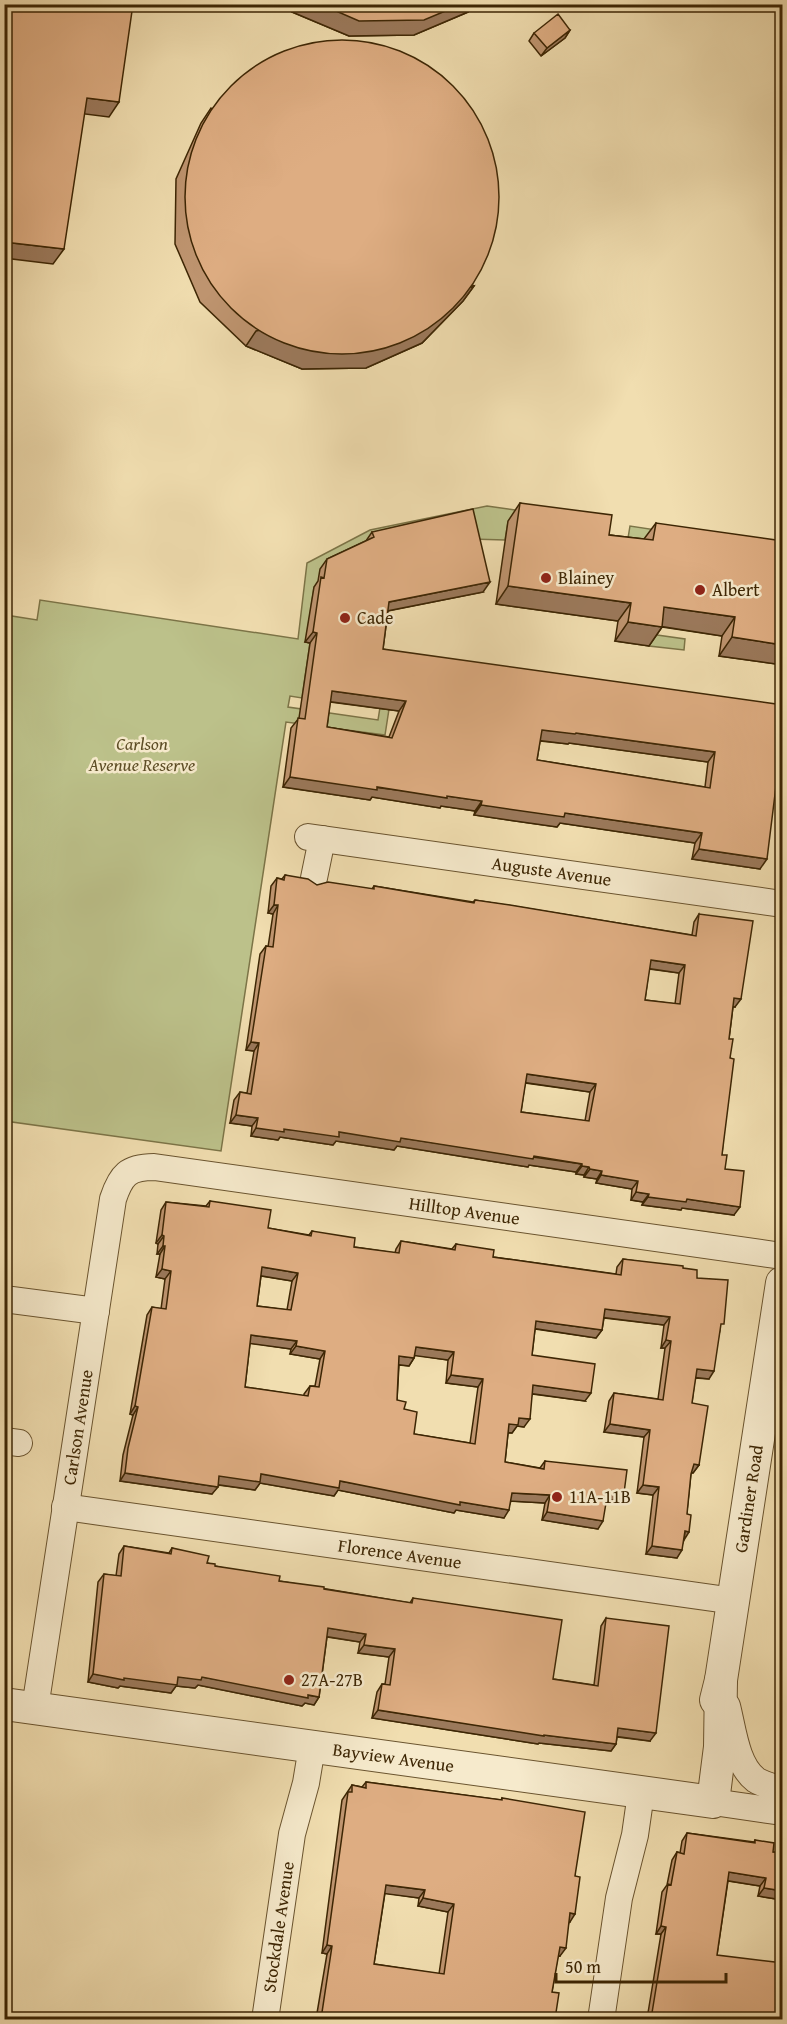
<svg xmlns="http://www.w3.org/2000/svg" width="787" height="2024" font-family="'Gentium Book Plus',serif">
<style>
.green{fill:#bcc18a;stroke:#7c7447;stroke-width:1.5}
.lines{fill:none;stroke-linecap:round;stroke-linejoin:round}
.minor-casing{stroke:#6a542f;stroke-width:28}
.tertiary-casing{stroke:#6a542f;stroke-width:34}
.minor{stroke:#f6eacc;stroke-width:26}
.tertiary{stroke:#f6eacc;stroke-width:32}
.wall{fill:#bf9570;stroke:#3d2604;stroke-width:1.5;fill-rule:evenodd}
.shaded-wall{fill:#9b795b;stroke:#3d2604;stroke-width:1.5}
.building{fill:#dead82;stroke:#3d2604;stroke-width:1.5;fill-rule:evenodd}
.poi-dot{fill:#8f2418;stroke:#f6eacc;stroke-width:2}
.labels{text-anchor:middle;stroke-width:5;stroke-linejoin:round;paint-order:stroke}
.poi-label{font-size:18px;fill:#3d2604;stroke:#f6eacc;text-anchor:start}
.park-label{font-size:18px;font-style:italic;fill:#5d4d26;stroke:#f6eacc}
.street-label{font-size:18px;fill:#3d2604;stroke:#f6eacc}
</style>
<rect width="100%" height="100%" fill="#f1deb0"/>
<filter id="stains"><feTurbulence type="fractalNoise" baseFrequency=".00333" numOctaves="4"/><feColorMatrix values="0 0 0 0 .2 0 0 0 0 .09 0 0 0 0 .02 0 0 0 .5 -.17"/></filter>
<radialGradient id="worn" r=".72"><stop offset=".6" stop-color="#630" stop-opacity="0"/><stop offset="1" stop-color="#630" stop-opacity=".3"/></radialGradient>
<path class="green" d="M487 506 601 522 599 533 628 538 630 526 782 549V561L508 522 505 540 471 539 314 587 306 642 310 643 302 698 290 696 288 707 378 720 385 676 394 677 385 735 286 722 221 1151 5 1121V615L37 620 40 600 298 639 307 563 370 530Z
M650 634 685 639 684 650 649 646Z
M782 716V792L771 790Z"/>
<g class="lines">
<defs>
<g id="minor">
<path id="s1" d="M308 837 782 904"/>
<path d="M314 878 322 839"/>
<path d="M4 1299 96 1311"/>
<path d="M4 1441 19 1443"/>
<path id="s2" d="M65 1507 734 1601"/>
<path d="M727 1706C733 1729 736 1765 756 1780 764 1785 774 1787 782 1790"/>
<path id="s3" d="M35 1708 113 1199C121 1175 128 1167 154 1167L782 1256"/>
<path d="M713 1802 782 1812"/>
<path id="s4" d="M265 2020 292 1834 306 1783 312 1747"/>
<path d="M601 2020 619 1898 635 1835 641 1793"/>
</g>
<g id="tertiary">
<path id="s5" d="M716 1700 721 1680 782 1283"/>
<path id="s6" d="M4 1704 713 1802 720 1747 721 1680"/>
</g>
</defs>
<use href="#minor" class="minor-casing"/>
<use href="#tertiary" class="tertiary-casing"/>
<use href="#minor" class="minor"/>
<use href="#tertiary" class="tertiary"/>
</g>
<path class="wall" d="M284 4H476L468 12 414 35 349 36 292 12Z
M570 30 565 38 541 56 529 41 534 33Z
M211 108 474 286 463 301 422 343 366 368 302 369 246 346 200 302 175 244 176 179 201 123Z
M520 503 609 535 644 539 656 523 783 665 719 656 722 636 662 627 649 646 615 641 618 621 496 604 508 521Z
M372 532 483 592 388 611 383 649 781 762 778 767 760 869 692 859 695 843 560 823 557 827 474 815 475 811 441 806 440 808 372 797 370 800 283 787 291 728 299 718 310 643 305 642 314 587 318 581 320 569 327 559 366 541ZM330 702 399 711 389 737 327 727ZM540 741 568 744 569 743 708 762 705 787 537 760Z
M285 875 317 885 372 889 374 886 473 902 475 900 692 935 694 922 699 914 735 1007H733L729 1039 730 1058 722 1155 734 1215 682 1208 681 1210 642 1205 643 1202 631 1200 632 1189 596 1183 597 1179 584 1177V1175L576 1174V1172L529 1165 528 1167 509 1164 397 1146 394 1150 336 1141 333 1145 280 1137 278 1140 251 1136 252 1126 230 1123 234 1100 240 1092 247 1093 254 1051 246 1050 260 954 266 946 268 947 273 914 268 913 271 886 277 878 282 879ZM649 969 679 973 675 1004 645 1000ZM525 1083 590 1092 585 1121 521 1112Z
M210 1201 268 1228 309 1235 312 1231 354 1247 395 1253 396 1249 401 1241 452 1249 456 1244 493 1257 616 1274 617 1267 623 1259 683 1268 697 1278 720 1330 709 1379 695 1378 692 1403 699 1465 693 1473H691L684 1540 677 1558 646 1554 653 1495 637 1493 644 1437 604 1432 609 1401 614 1393 658 1399 665 1348H661L664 1325 604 1318 602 1330 596 1338 535 1329 532 1355 585 1401 532 1394 524 1427 517 1426 512 1433H508L505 1462 540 1468 545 1461 618 1501 607 1499 598 1529 542 1520 545 1503 511 1501 504 1518 456 1510 454 1513 338 1490 334 1496 260 1483 255 1490 218 1485 212 1494 120 1481 123 1455 133 1415 130 1414 147 1315 152 1307 161 1309 165 1279 156 1277 160 1254H157L158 1244 156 1243 161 1210 166 1202 206 1206ZM261 1276 292 1281 287 1310 257 1306ZM250 1343 291 1349 290 1354 320 1359 315 1386H310L304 1394V1396L245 1387ZM415 1355 448 1360 446 1383 478 1387 470 1443 414 1434 404 1409 397 1400 399 1365 409 1366 414 1358Z
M124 1546 169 1553 172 1548 215 1566 279 1581 410 1603 413 1598 553 1679 594 1685 601 1626 606 1618 650 1741 617 1737 616 1744 611 1751 539 1743 538 1744 372 1718 377 1692 382 1684H385L389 1657 358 1653 360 1642 327 1637 319 1697 314 1705 305 1703 302 1706 198 1685 195 1688 176 1686 171 1693 120 1686 118 1688 88 1682 98 1582 104 1574 116 1576 119 1554Z
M366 1782 501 1800 502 1798 575 1876 570 1922H569L560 1956 558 1955 552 1992 555 2019H316L327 1954 322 1953 342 1800 352 1785 362 1787ZM385 1893 419 1898 418 1906 448 1912 439 1974 374 1964Z
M687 1833 754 1842 755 1840 773 1852 783 1853V1900L758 1896 760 1886 728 1881 717 1955 783 2019H647L661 1934H656L662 1892 667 1885 672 1860 677 1852 680 1853 682 1841Z"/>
<path class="shaded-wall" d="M298 4H476L468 12 414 35 349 36 292 12Z
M570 30 565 38 541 56 547 48Z
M87 98 119 102 109 117 77 113Z
M4 242 64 249 53 264 4 258Z
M474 286 463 301 422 343 366 368 302 369 246 346 256 331Z
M490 582 483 592 382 612 389 602Z
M508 586 631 603 618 621 496 604Z
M664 607 735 617 722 636 652 625Z
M628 622 662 627 649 646 615 641Z
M313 632 317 633 310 643 305 642Z
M732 637 783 645V665L719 656Z
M332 691 406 701 399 711 325 701Z
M542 730 576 733 715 752 708 762 569 743 568 744 535 740Z
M290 777 447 796 482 801 475 811 441 806 440 808 372 797 370 800 283 787Z
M481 805 565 813 702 833 695 843 560 823 557 827 474 815Z
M699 849 767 859 760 869 692 859Z
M274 905H278L273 914 268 913Z
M651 960 685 965 679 973 645 968Z
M734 998 741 999 735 1007 729 1006Z
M251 1042 259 1043 254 1051 246 1050Z
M527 1074 596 1084 590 1092 521 1082Z
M236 1115 258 1118 252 1126 230 1123Z
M256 1128 339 1132 401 1138 582 1164 576 1172 529 1165 528 1167 509 1164 397 1146 394 1150 336 1141 333 1145 280 1137 278 1140 251 1136Z
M582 1166 589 1167 584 1175 576 1174Z
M590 1169 602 1171 597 1179 584 1177Z
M601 1175 638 1181 632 1189 596 1183Z
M636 1192 649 1194 643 1202 631 1200Z
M648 1197 687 1199 740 1207 734 1215 682 1208 681 1210 642 1205Z
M162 1235 164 1236 158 1244 156 1243Z
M163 1246H165L160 1254H157Z
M262 1267 298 1273 292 1281 256 1275Z
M162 1269 171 1271 165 1279 156 1277Z
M605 1309 670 1317 664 1325 599 1317Z
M536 1321 602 1330 596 1338 531 1328Z
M251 1335 297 1341 291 1349 246 1343Z
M666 1340 671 1341 665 1348H661Z
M296 1346 325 1351 320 1359 290 1354Z
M416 1347 454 1352 448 1360 410 1355Z
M399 1356 414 1358 409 1366 393 1364Z
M697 1369 714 1371 709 1379 691 1377Z
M451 1375 483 1379 478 1387 446 1383Z
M533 1385 591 1393 585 1401 527 1393Z
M135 1406 138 1407 133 1415 130 1414Z
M519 1418 530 1419 524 1427 517 1426 512 1433 504 1432 509 1424Z
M610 1424 650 1430 644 1437 604 1432Z
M694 1464 699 1465 693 1473 688 1472Z
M125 1473 218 1487 212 1494 120 1481Z
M261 1474 340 1481 509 1510 504 1518 456 1510 454 1513 338 1490 334 1496 260 1483 255 1490 213 1484 219 1476Z
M643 1485 659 1487 653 1495 637 1493Z
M608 1491 624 1493 618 1501 603 1499Z
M512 1493 550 1495 545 1503 507 1501Z
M547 1512 603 1521 598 1529 542 1520Z
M685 1531 689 1532 684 1540Z
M652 1546 682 1550 677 1558 646 1554Z
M328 1628 366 1634 360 1642 323 1636Z
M364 1645 395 1649 389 1657 358 1653Z
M93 1674 124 1678 202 1677 319 1697 314 1705 305 1703 302 1706 198 1685 195 1688 176 1686 171 1693 120 1686 118 1688 88 1682Z
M378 1710 544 1735 616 1744 611 1751 539 1743 538 1744 372 1718Z
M618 1728 656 1733 650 1741 613 1736Z
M729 1872 766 1878 760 1886 723 1880Z
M386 1885 425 1890 419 1898 380 1893Z
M764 1888 783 1891V1900L758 1896Z
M423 1898 454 1904 448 1912 418 1906Z
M570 1913 575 1914 570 1922 564 1921Z
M661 1926 666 1927 661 1934H656Z
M327 1945 332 1946 327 1954 322 1953Z
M560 1947 566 1948 560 1956 554 1955Z
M472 2016 488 2019H470Z"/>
<path class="building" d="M4 4H133L119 102 87 98 64 249 4 242Z
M320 4H462L424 20 359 21Z
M558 14 570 30 547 48 534 33Z
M185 197a157 157 0 1 1 314 0a157 157 0 1 1-314 0Z
M520 503 612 515 609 535 653 540 656 523 783 541V645L732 637 735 617 664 607 662 627 628 622 631 603 508 586Z
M473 509 490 582 389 602 383 649 783 705V753L781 762H779L767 859 699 849 702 833 565 813 564 817 481 805 482 801 447 796V798L377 787V790L290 777 298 718 305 719 317 633 313 632 321 577 324 578 327 559 374 537 372 532ZM332 691 406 701 392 738 327 727ZM542 730 575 734 576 733 715 752 710 788 537 760Z
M285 875 308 879 317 885 328 882 374 889V886L474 903 475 900 510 905 696 936 699 914 753 921 741 999 734 998 729 1039H733L730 1058 734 1059 722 1155H727L725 1169 744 1171 740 1207 687 1199 686 1202 648 1197 649 1194 636 1192 638 1181 601 1175 602 1171 590 1169 589 1167 582 1166V1164L534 1156 533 1159 514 1156 401 1138 400 1142 339 1132V1137L284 1129V1132L256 1128 258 1118 236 1115 240 1092 251 1094 259 1043 251 1042 266 946 273 947 278 905H274L277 878 284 880ZM651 960 685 965 680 1004 645 1000ZM527 1074 596 1084 589 1121 521 1112Z
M210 1201 271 1210 268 1228 311 1236 312 1231 355 1238 354 1247 399 1253 401 1241 455 1250 456 1244 494 1250 493 1257 621 1275 623 1259 683 1266V1268L697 1270V1278L728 1280 724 1324H721L714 1371 697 1369 692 1403 708 1406 699 1465 694 1464 691 1474 687 1514 691 1515 689 1532 685 1531 682 1550 652 1546 659 1487 643 1485 650 1430 610 1424 614 1393 663 1400 671 1341 666 1340 670 1317 605 1309 602 1330 536 1321 532 1355 595 1364 591 1393 533 1385 530 1419 519 1418 518 1425 509 1424 505 1462 544 1469 545 1461 627 1470 624 1493 608 1491 603 1521 547 1512 550 1495 512 1493 509 1510 460 1502V1505L340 1481 339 1488 261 1474 260 1482 219 1476 218 1487 125 1473 128 1448 138 1407 135 1406 152 1307 166 1309 171 1271 162 1269 165 1246H163L164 1236 162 1235 166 1202 209 1207ZM262 1267 298 1273 291 1310 257 1306ZM251 1335 297 1341 296 1346 325 1351 319 1387 310 1386 308 1396 245 1387ZM416 1347 454 1352 451 1375 483 1379 475 1444 414 1434 417 1412 404 1409 406 1402 397 1400 399 1356 414 1358Z
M124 1546 171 1554 172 1548 209 1556 207 1563 215 1564V1566L280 1576 279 1581 324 1587V1589L412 1603 413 1598 562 1620 553 1679 598 1686 606 1618 669 1626 656 1733 618 1728 616 1744 544 1735V1736L378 1710 382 1684 390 1685 395 1649 364 1645 366 1634 328 1628 319 1697 308 1695V1698L202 1677 201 1680 178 1677 177 1685 124 1678V1680L93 1674 104 1574 121 1576Z
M366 1782 502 1800V1798L585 1812 575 1876 580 1877 575 1914 570 1913 566 1948 560 1947 552 1992 559 1993 555 2019H488L472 2016 471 2019H321L332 1946 327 1945 348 1792H352V1785L366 1788ZM386 1885 425 1890 423 1898 454 1904 444 1974 374 1964Z
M687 1833 755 1843V1840L774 1843 773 1852 783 1853V1891L764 1888 766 1878 729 1872 717 1955 783 1963V2019H651L666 1927 661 1926 668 1884 671 1885 677 1852 684 1854Z"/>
<g class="poi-dot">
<circle cx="546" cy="578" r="6"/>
<circle cx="700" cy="590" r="6"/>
<circle cx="345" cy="618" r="6"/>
<circle cx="557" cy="1497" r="6"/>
<circle cx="289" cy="1680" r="6"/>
</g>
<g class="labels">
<g class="poi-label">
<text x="558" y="584">Blainey</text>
<text x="712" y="596">Albert</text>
<text x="357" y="624">Cade</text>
<text x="569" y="1503">11A-11B</text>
<text x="301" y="1686">27A-27B</text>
</g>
<g class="park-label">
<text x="142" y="750">Carlson<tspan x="142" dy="21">Avenue Reserve</tspan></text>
</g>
<g class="street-label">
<text dy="6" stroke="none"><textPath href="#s1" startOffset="246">Auguste Avenue</textPath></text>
<text dy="6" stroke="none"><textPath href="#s3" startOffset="886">Hilltop Avenue</textPath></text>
<text dy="6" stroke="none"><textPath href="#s3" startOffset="284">Carlson Avenue</textPath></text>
<text dy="6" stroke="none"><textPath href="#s5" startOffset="204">Gardiner Road</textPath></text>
<text dy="6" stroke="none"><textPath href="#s2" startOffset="338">Florence Avenue</textPath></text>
<text dy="6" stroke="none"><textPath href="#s6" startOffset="393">Bayview Avenue</textPath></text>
<text dy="6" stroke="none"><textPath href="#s4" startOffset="94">Stockdale Avenue</textPath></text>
</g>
</g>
<rect width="787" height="2024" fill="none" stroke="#f1deb0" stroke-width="24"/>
<rect x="6" y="6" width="775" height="2012" fill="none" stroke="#3d2604" stroke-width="3"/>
<rect x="12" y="12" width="763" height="2000" fill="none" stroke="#3d2604" stroke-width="1.5"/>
<path d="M556 1973v9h170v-9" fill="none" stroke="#3d2604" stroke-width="3"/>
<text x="565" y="1973" font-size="18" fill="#3d2604" stroke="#f6eacc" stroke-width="4.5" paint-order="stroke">50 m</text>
<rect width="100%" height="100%" filter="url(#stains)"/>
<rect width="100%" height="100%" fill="url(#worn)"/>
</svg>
